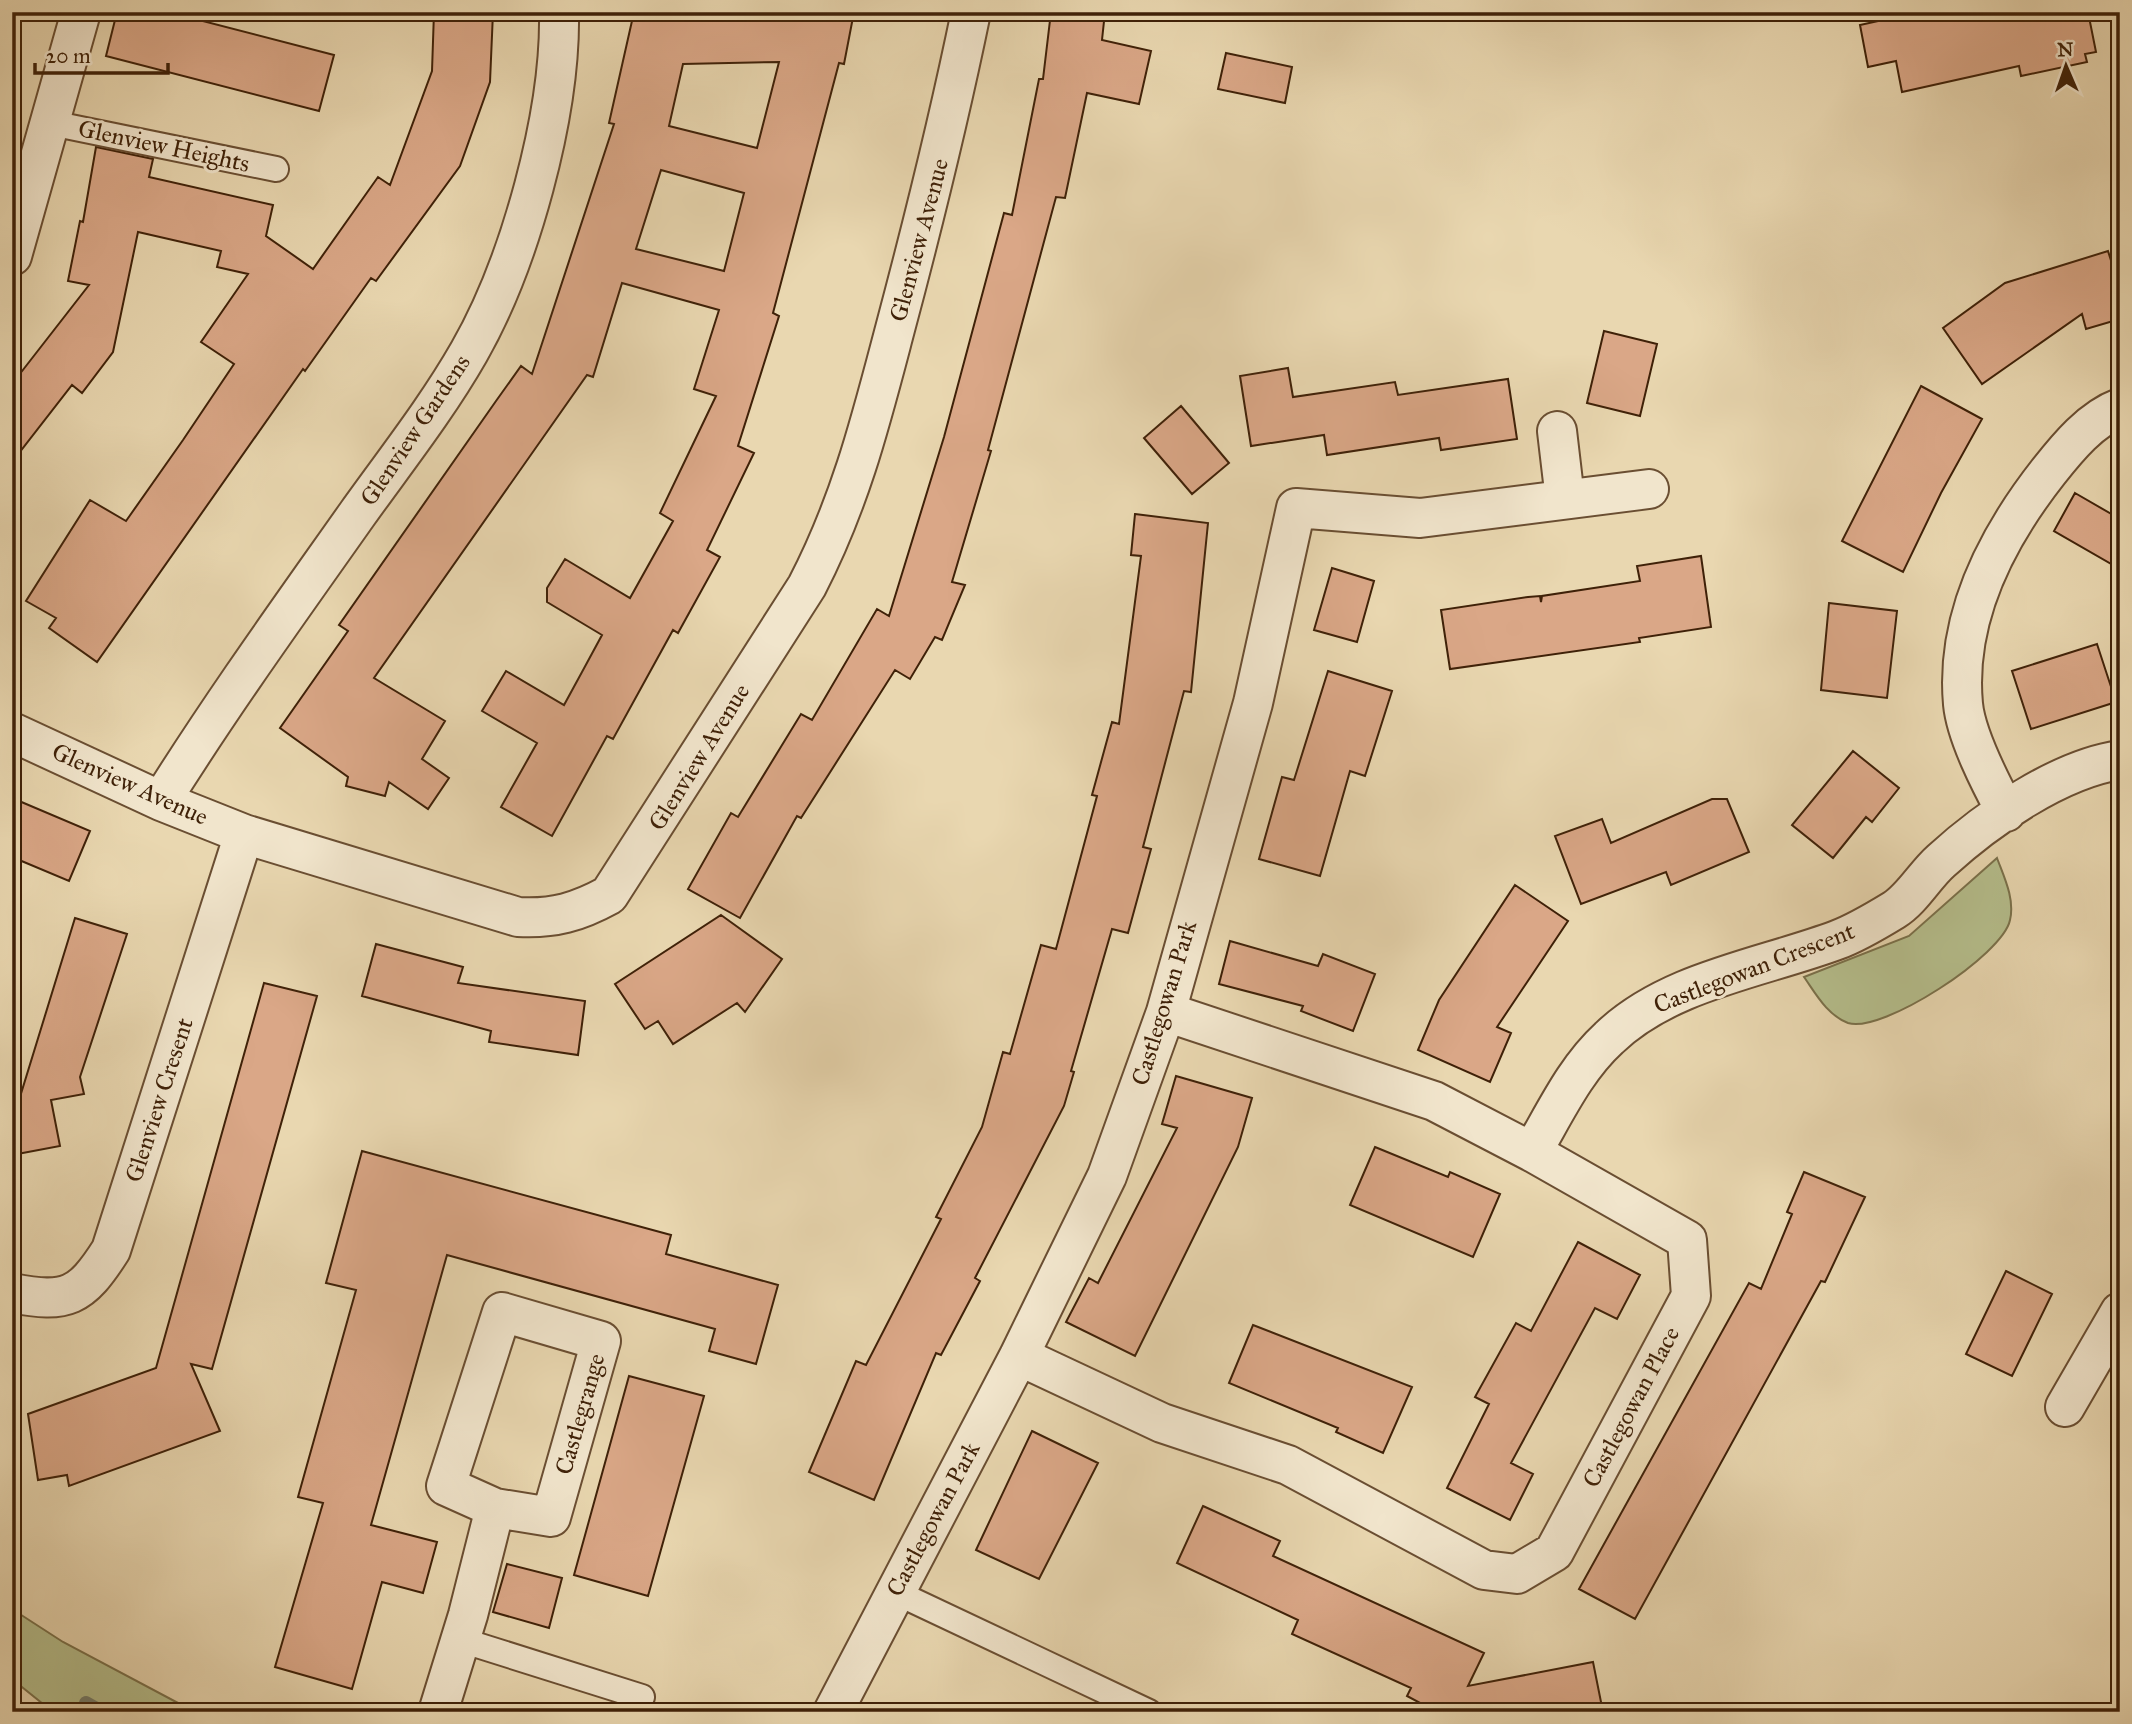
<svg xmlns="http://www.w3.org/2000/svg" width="2132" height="1724" font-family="'IM FELL Great Primer',serif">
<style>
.green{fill:#b5be8c;stroke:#7a704a;stroke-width:2}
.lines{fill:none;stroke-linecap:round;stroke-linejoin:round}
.stream{stroke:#747c6c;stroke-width:14}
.building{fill:#daa787;stroke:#3f2108;stroke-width:2;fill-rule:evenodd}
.lane-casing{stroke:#6a4e32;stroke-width:28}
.street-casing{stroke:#6a4e32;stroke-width:42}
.lane{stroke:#f1e5cc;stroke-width:24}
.street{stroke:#f1e5cc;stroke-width:38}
.labels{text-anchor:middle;stroke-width:6;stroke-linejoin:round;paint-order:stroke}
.street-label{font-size:24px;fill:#3f2108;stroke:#f1e5cc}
</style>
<rect width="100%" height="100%" fill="#e9d7b0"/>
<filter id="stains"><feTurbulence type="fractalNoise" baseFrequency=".00286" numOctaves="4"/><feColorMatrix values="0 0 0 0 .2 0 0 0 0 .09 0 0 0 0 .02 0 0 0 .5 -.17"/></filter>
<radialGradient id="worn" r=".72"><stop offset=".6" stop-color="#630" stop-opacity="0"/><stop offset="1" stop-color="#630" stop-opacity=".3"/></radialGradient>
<path class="green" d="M1997 858C2004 877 2015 899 2010 920 2003 955 1882 1034 1848 1023 1827 1015 1816 994 1804 977L1909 936Z
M12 1609 63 1642 195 1712H53L12 1679Z"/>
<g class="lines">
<path class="stream" d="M86 1703 102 1712"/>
</g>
<path class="building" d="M117 12H168L334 55 319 111 106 56Z
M434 12H493L490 82 460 166 376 281 371 278 305 371 303 369 97 662 49 628 56 618 26 601 90 500 126 521 183 440 234 364 201 342 248 274 217 267 221 251 138 232 113 352 82 393 72 385 12 462V384L89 285 68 281 80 221 83 222 96 147 153 159 149 177 273 205 266 236 313 269 378 177 390 185 432 71Z
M634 12H854L844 64 839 63 773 313 779 316 738 446 754 453 707 550 720 557 678 633 673 630 613 739 607 736 552 836 501 807 537 743 482 711 506 671 564 705 582 672 602 635 547 602V588L565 559 630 598 673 521 660 513 716 396 694 389 719 310 622 283 593 377 587 375 374 678 445 721 422 759 449 778 428 809 389 782 385 796 346 786 348 777 280 728 348 631 339 625 496 401 521 366 532 374 614 124 609 123ZM779 62 757 148 669 126 683 64ZM661 170 744 193 724 271 636 249Z
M1051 12H1105L1102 40 1151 51 1139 104 1087 93 1065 198 1056 197 988 450 991 451 952 582 965 585 942 640 935 637 910 679 895 670 801 818 797 816 740 918 688 889 731 813 738 817 801 714 812 720 877 609 889 616 944 437 1004 213 1012 215 1039 79H1043Z
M1919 12H2088L2096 52 2085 54 2087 62 2021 76 2019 66 1902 92 1896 61 1868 67 1860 25Z
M1226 53 1292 67 1285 103 1218 89Z
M2108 251 2120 289V319L2086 329 2082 314 1982 384 1943 328 2005 283Z
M1604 331 1657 344 1640 416 1587 403Z
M1288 368 1293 397 1395 382 1398 395 1508 379 1517 439 1441 450 1439 438 1327 455 1324 435 1251 446 1240 376Z
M1921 386 1982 419 1941 493 1903 572 1842 541Z
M1181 406 1229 463 1192 494 1144 438Z
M2075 493 2120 519V569L2054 531Z
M1135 514 1208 523 1191 692 1184 691 1143 847 1151 849 1128 933 1112 929 1071 1071 1074 1072 1064 1106 975 1278 980 1281 941 1355 936 1353 874 1500 809 1472 856 1361 866 1365 941 1219 936 1217 982 1127 1003 1052 1010 1054 1041 945 1056 949 1097 796 1092 795 1112 722 1119 724 1141 556 1131 555Z
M1701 556 1711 627 1639 638 1640 642 1450 669 1441 610 1528 597 1540 596 1541 602 1542 596 1640 581 1637 566Z
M1332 568 1374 581 1357 642 1314 630Z
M1829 603 1897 611 1887 698 1821 690Z
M2097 644 2116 702 2031 729 2012 671Z
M1328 671 1392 691 1365 776 1350 771 1320 876 1259 859 1282 777 1294 780Z
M1853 751 1899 788 1872 822 1866 817 1833 858 1792 825Z
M12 798 90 831 69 881 12 857Z
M1712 799H1727L1749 852 1671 885 1666 872 1581 904 1555 836 1602 819 1611 843Z
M1515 885 1568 921 1497 1027 1511 1033 1490 1082 1418 1050 1439 1000Z
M721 915 782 959 745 1012 737 1003 673 1044 658 1021 645 1029 615 984Z
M75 918 127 934 80 1077 84 1094 51 1100 60 1146 12 1155V1123Z
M1230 941 1318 966 1323 954 1375 974 1353 1031 1301 1011 1303 1006 1219 984Z
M376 944 463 967 458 983 585 1001 578 1055 489 1042 491 1031 362 996Z
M264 983 317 996 212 1369 191 1364 220 1431 69 1486 67 1475 38 1480 28 1414 156 1368Z
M1176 1076 1252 1098 1238 1147 1135 1356 1066 1322 1089 1278 1098 1283 1177 1128 1162 1124Z
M1375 1147 1448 1177 1450 1172 1500 1194 1473 1257 1350 1205Z
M362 1151 671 1235 666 1254 778 1285 756 1364 709 1351 715 1329 447 1255 371 1525 437 1542 423 1593 382 1582 352 1689 275 1667 323 1503 298 1497 356 1290 326 1283Z
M1804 1172 1865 1197 1825 1282 1821 1281 1635 1619 1579 1589 1749 1283 1761 1289 1792 1214 1787 1212Z
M1578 1242 1640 1275 1617 1319 1595 1308 1511 1463 1533 1474 1510 1520 1447 1488 1489 1404 1475 1397 1516 1323 1531 1331Z
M2006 1271 2052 1294 2012 1376 1966 1354Z
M1253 1325 1412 1387 1383 1453 1336 1432 1338 1428 1229 1383Z
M629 1376 704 1396 648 1596 574 1575Z
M1032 1431 1098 1463 1039 1579 976 1550Z
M1203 1506 1280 1541 1273 1556 1484 1653 1468 1686 1593 1662 1603 1712H1426V1706L1407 1696 1411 1688 1292 1634 1298 1620 1177 1563Z
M507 1564 562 1578 549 1628 493 1612Z"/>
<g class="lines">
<defs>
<path id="lane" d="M51 123 276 169
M893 1591 1149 1712
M461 1640 642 1697"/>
<path id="street" d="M12 256 81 12
M1557 431 1565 499
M12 732 161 801 244 834 518 917C554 919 578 912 609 895L807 586C851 501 871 420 895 329 923 224 949 119 971 12
M161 801C223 702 291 608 358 513 396 460 437 408 469 352 520 263 561 114 559 12
M2006 812C1991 784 1966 736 1963 704 1955 617 1997 537 2049 471 2068 447 2091 419 2120 408
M1532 1152C1555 1113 1575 1069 1609 1038 1668 981 1762 968 1837 940 1856 933 1876 921 1894 910 1912 899 1925 875 1941 861 1987 819 2059 769 2120 760
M12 1293C67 1304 81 1297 111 1250L244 834
M502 1312 601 1341 551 1517 495 1508 446 1486Z
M1019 1356 1162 1423 1288 1465 1484 1570 1517 1574 1554 1552 1691 1296 1687 1240 1532 1152 1434 1101 1166 1012
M2065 1407 2120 1312
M438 1712 468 1615 495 1508
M833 1712 1019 1356 1107 1176 1166 1012 1253 703 1296 508 1420 518 1649 489"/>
</defs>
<use href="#lane" class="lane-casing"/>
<use href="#street" class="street-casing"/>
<use href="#lane" class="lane"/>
<use href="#street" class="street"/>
</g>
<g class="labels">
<g class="street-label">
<text transform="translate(164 146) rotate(12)" y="8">Glenview Heights</text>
<text transform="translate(919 240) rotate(-75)" y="8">Glenview Avenue</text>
<text transform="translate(415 430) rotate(-56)" y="8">Glenview Gardens</text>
<text transform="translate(699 757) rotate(-58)" y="8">Glenview Avenue</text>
<text transform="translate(130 784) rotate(24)" y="8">Glenview Avenue</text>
<text transform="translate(1754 968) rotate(-21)" y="8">Castlegowan Crescent</text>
<text transform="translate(1164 1003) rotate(-73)" y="8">Castlegowan Park</text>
<text transform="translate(159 1100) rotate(-72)" y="8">Glenview Cresent</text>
<text transform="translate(1631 1407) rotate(-62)" y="8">Castlegowan Place</text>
<text transform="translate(580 1414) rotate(-74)" y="8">Castlegrange</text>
<text transform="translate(933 1519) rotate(-62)" y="8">Castlegowan Park</text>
</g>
</g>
<rect width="2132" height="1724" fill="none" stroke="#e9d7b0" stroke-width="42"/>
<rect x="14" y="14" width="2104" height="1696" fill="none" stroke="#3f2108" stroke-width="3.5"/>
<rect x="21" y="21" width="2090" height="1682" fill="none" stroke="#3f2108" stroke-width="2"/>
<g transform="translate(2066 66) rotate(358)" stroke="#f1e5cc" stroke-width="5" paint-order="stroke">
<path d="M0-5L12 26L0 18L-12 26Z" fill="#3f2108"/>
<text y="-10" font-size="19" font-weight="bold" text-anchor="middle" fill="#3f2108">N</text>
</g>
<path d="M35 63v10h133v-10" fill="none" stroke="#3f2108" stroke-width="3.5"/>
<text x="46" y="63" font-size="21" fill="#3f2108" stroke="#f1e5cc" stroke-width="5" paint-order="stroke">20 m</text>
<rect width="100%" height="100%" filter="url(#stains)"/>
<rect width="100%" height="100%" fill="url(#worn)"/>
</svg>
